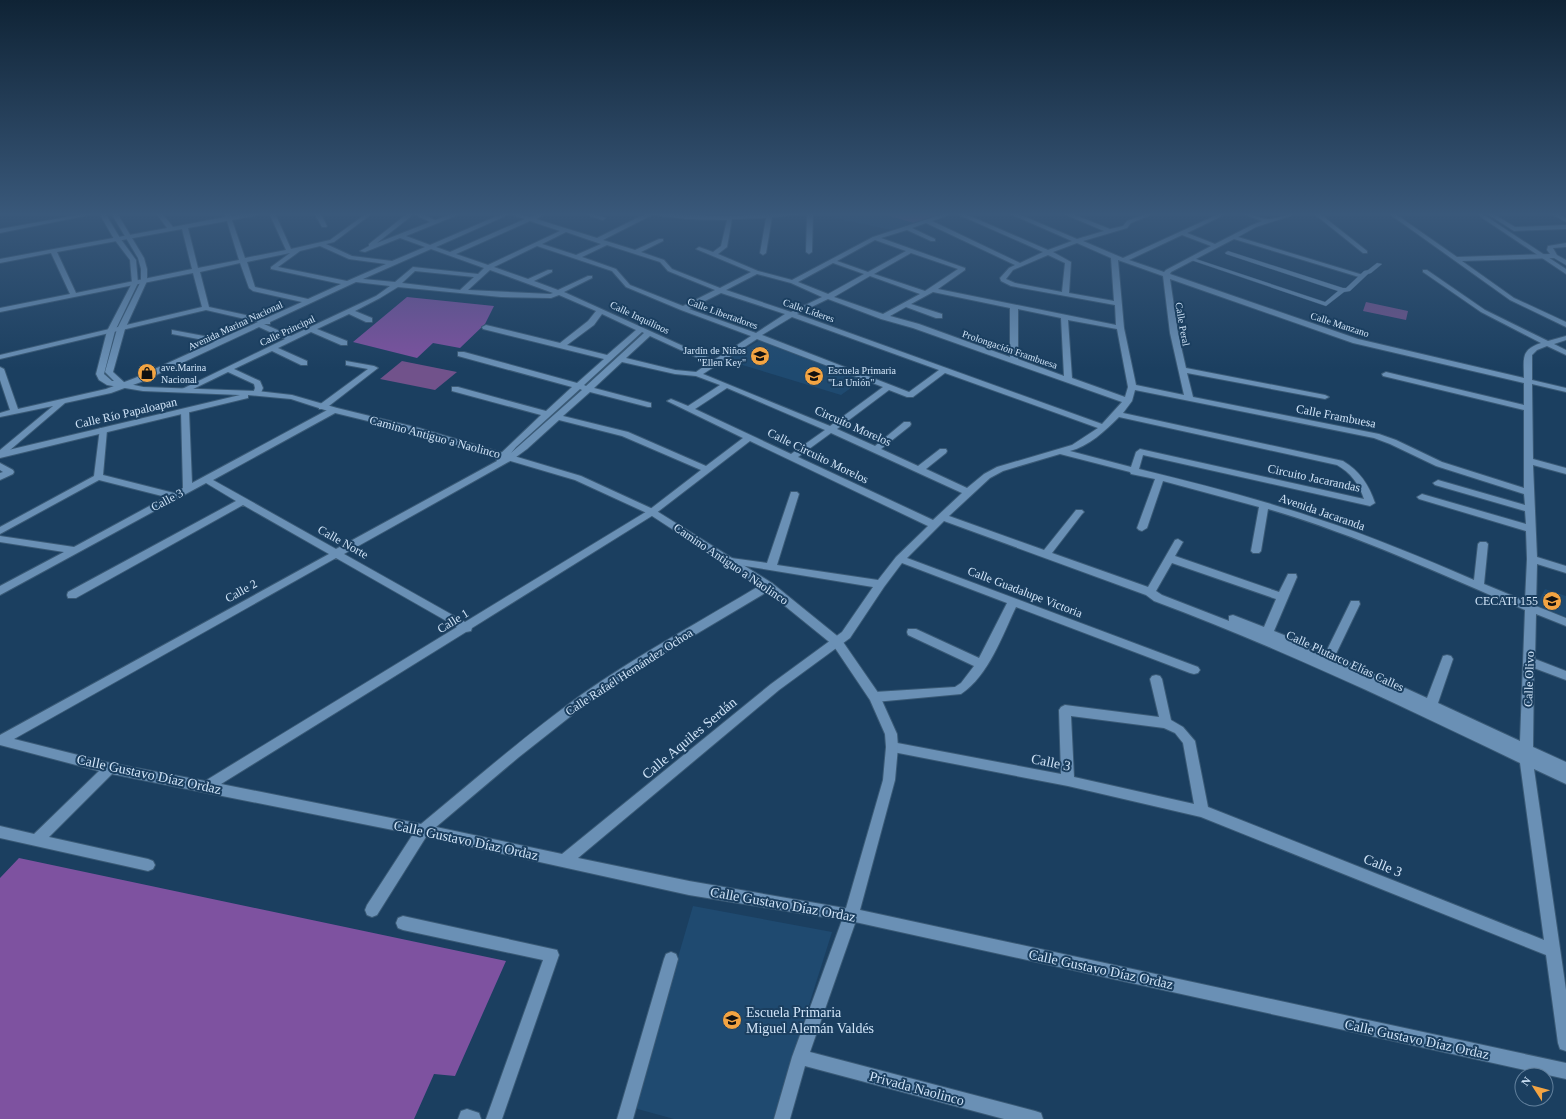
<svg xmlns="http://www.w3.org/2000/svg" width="1566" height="1119" font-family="'Times New Roman',serif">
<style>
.built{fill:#1f4a70}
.green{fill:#71528b}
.forest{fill:#7e52a0}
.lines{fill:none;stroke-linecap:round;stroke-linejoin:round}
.pedestrian-casing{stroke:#3a5a76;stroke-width:1}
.minor-casing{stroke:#3a5a76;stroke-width:2}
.secondary-casing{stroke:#3a5a76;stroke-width:2}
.pedestrian{fill:#6a90b5;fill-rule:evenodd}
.minor{fill:#6a90b5;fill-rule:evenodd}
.secondary{fill:#6a90b5;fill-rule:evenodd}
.labels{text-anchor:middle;stroke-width:4;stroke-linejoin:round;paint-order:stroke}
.far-street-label{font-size:10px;fill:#d0e4f8;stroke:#1b3f60}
.far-poi-label{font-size:10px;fill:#d0e4f8;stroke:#1b3f60;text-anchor:start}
.street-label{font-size:12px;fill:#d0e4f8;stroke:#1b3f60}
.poi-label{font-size:12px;fill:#d0e4f8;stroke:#1b3f60;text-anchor:end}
.near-street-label{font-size:14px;fill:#d0e4f8;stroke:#1b3f60}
.near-poi-label{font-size:14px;fill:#d0e4f8;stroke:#1b3f60;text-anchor:start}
</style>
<rect width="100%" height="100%" fill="#1b3f60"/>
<path class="built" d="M826 213H879L914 223 891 230 835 218Z
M760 340 793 352 862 380 841 395 726 360Z
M1545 589 1566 596V617L1537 605Z
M693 906 832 932 773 1119H674L634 1108Z"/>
<path class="green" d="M879 213H947L914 223Z
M1366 302 1408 311 1406 320 1363 311Z
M402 361 457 372 435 390 380 379Z"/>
<path class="forest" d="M407 297 494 306 485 324 460 348 433 343 417 358 353 342Z
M19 858 506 961 455 1076 434 1074 414 1119H0V878Z"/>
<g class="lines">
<defs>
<path id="pedestrian" d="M1228 251 1343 288H1346L1364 271 1368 270 1377 263 1382 264 1371 273 1368 274 1350 291 1344 292 1326 306 1188 259 1193 258 1325 302 1338 291 1226 254 1225 253Z"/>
<path id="minor" d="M89 213H99L0 233V229Z
M156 213H162L173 227 225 217 224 213H230L231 216 251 213H261L258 215 232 220 245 258 286 250 269 213H275L291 249 330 240 367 213H373L334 242 326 244 352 256 392 261 425 247 400 238 365 252 360 251 369 246V244L408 213H420L435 220 454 213H461L460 214 406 236 430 245 504 213H516L530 217 540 213H547L536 219 597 238 647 213 724 216 801 213 798 215 772 217 766 253 763 255 760 253 766 218 732 219 727 247 718 254 758 271 792 280 873 237 946 213H954L932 221 1020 263 1043 252 957 214 956 213H963L1048 250 1072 241 1010 214 1009 213H1016L1077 239 1104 231 1064 214 1063 213H1070L1110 229 1123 226 1127 221 1147 213H1154L1153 214 1131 223 1127 228 1083 241 1123 258 1221 213H1228L1187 233 1215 244 1252 225 1262 221 1243 214 1242 213C1252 213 1259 219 1268 219 1276 220 1287 213 1297 213L1296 214 1256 227 1238 237 1363 275V277H1359L1234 239 1171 272 1170 274 1358 339 1524 378C1524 359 1520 350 1541 343L1481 312 1423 272V270H1427L1485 310 1548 341 1566 336V340L1554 344 1566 350V355L1547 346 1537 350 1532 355V380L1566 388V392L1532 384 1533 459 1566 468V474L1533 465 1537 557 1566 566V573L1537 564 1536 606 1566 618V626L1536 614 1535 659 1566 671V680L1534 668 1533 747 1566 762V784L1534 769 1566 990V1051L1560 1049 1558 1043 1546 955 1201 817 1068 786 888 751 886 747 888 743 892 742 1061 774 1059 710 1061 707 1065 705 1159 717 1150 679 1152 676 1156 675 1160 676 1162 679 1171 720 1183 727 1195 741 1208 807 1544 940 1520 763C1400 705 1280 648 1154 601L1146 595 944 521 907 558 1198 667 1200 670 1198 673 1194 674 1190 673 1016 607C1002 636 989 675 961 694L875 702 871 700 869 697 871 694 875 692 955 687 961 683 974 666 908 635 907 632 908 629H916L979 658 1007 603 902 563 884 587 850 638 779 690 578 858 689 881 856 910 858 915 810 1052 1035 1111 1041 1113 1043 1119H1004L805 1066 790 1119H774L792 1057 842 920 689 895 426 837 377 915 372 917 367 915 365 910 367 905 413 834 112 774 49 837 148 859 153 861 155 865 153 869 148 871 0 838V826L34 834 99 771 0 745V735L329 554 243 505 76 598H68L67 595 68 592 236 501 206 483 0 595V586L64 552 0 542V536L74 547 166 497 99 480 0 534V527L94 476 100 428H106L107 430 103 475 174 493 183 488 181 411 182 409H185L189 411 192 483 331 408H337L338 410 337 412 213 480 336 549 497 461 496 459 497 457 541 415 452 391V387H458L546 411 572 387 458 356V352H464L577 383 604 359 483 329 482 327 486 325 560 343 588 321 596 311 559 295 551 298 501 297 398 287 380 298 355 311 372 318V322H366L349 314 317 329 347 341V345H341L311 332 278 348 307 361V365H301L272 351 234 369 260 381 263 388 260 395H254L253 393 255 388 254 384 228 372 187 392H181L180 390 285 339 259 327 141 382 111 393 65 403 3 456 0 457V450L53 406 0 417V413L10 410 0 380V367L4 369 18 409 106 389 135 378 214 342 172 334V330L220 339 258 322 206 310 0 359V355L202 307 193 273 0 312V308L70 294 51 253 0 263V259L167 228ZM414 214 430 222 377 243ZM510 214 525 219 450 252 436 247ZM652 215 687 219 727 220 721 246 713 252 699 247 696 249 751 272 720 288 672 269 664 260 641 252 663 241V239H659L635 250 603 240ZM227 221 239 260 198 268 188 228ZM530 221 560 231 488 265 456 254ZM926 223 1015 265 1009 268 1000 278 1001 281 1011 286 1115 305 1116 325 938 289 965 270V268L881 238 907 230 931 241H935V239L912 228ZM182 229 192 269 76 293 57 252ZM566 232 601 244 576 255 542 244ZM1182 235 1211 246 1166 270 1164 272 1129 260ZM875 240 906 251 868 272 837 261ZM1077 243 1111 258 1114 301 1069 293 1071 262 1053 252ZM607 245 660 262 668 271 715 290 683 306 630 285 616 269 582 257ZM320 246 349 259 386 264 347 281 278 267 300 251ZM537 246 612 271 626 287 681 310 751 336 714 360 564 292 592 278V276H588L558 290 534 281 552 272V270H548L528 279 494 267ZM431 249 484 268 478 274 413 267 395 282 363 279ZM290 253 271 267V269L341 284 308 299 255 287 247 262ZM911 253 958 269 925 291 874 274ZM1048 255 1065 263 1062 292 1015 283 1006 279 1013 270ZM1118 260 1163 276 1170 333 1184 395 1136 385 1124 328ZM240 263 249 288 253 291 302 302 264 319 209 307 200 272ZM833 263 864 274 828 294 798 282ZM490 270 553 293 550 294 468 290ZM415 271 474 277 460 290 402 283ZM757 274 791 283 822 297 791 312 726 290ZM870 276 920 294 883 314 834 297ZM1170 279 1353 343 1524 383V405L1386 372 1382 374 1383 376 1524 410V488L1442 462 1396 440 1379 434 1193 397 1187 373 1325 399 1329 397 1325 395 1186 368 1178 333ZM356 282 390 286 376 296 291 336 264 324H270V322ZM933 292 1010 308V357L919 324 890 316 906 307 936 318H942V314L911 304ZM721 293 785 314 756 333 689 309ZM828 299 881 319 913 328 1122 402 1102 424 797 314ZM1018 309 1061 318 1064 376 1018 359ZM602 314 636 330 607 355 567 345 594 325ZM792 317 939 370 909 392 762 335ZM1068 320 1117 329 1128 387 1125 397 1072 378ZM642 332 644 333 586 386 584 385ZM650 336 709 363 696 372 675 370 626 358ZM757 339 883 387 830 426 703 374ZM622 362 675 374 696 376 720 385 688 406 671 399 667 401 743 438 706 466 628 432 563 416 590 392 648 407H651V403L594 388ZM945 373 1098 428 1072 445 997 467 984 474 967 488 926 469 946 453 947 451 946 449H940L918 466 881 449 910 426 911 424 910 422H904L875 446 837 429 889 390 907 397H913ZM727 388 825 430 791 454 695 409ZM580 389 582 390 511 453 516 447ZM1135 390 1374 438 1390 444 1436 466 1524 494 1525 505 1438 480 1433 483 1435 485 1525 511 1526 524 1422 494 1417 497 1419 499 1526 531 1527 559 1525 601 1484 584 1488 544 1486 542H1480L1478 544 1474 580C1423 558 1371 536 1318 519 1260 499 1199 484 1139 469L1143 455 1370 506 1375 503C1369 485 1360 471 1343 461L1123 413 1132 401ZM1119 417 1337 465C1351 473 1359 484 1364 499L1140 449 1136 452 1131 467 1070 451C1089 446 1105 431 1119 417ZM559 420 622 436 701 470 649 510 465 622 344 554 512 460 527 449ZM831 433 962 493 933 520 798 457ZM750 441 928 526 896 557 878 580 777 565 799 494 797 492H791L767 563 731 558 726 561 727 563 873 587 842 632 771 684 562 854 436 827 519 757 590 701 656 658 772 589 773 586 772 583H764C703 620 639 654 581 695 526 735 474 780 421 824L221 784 466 632 471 631 472 628 655 514ZM1060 454 1130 472 1131 474 1155 479 1137 528 1139 530 1142 531 1147 528 1163 481 1259 507 1251 551 1253 553H1259L1261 551 1268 509C1357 535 1440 574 1525 610L1520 741 1438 703 1453 659 1451 656 1447 655 1443 656 1427 698 1335 656 1360 604 1359 601H1351L1326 652 1274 631 1297 577 1296 574H1288L1279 592 1175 556 1183 542 1178 539 1175 540 1148 587 1052 553 1082 514 1084 512 1082 510H1076L1044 550 949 516 990 478 1003 471ZM336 558 457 627 205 781 110 763 14 739ZM1172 563 1276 599 1264 627 1233 615 1229 616V621L1162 595 1156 591ZM1071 716 1164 728 1175 733 1183 743 1194 804 1074 777Z
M314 213H320L327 226 326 227H322Z
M581 213H589L606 218 603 220Z
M807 213H813L812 252 809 254 806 252Z
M1313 213H1319L1367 251V253H1363Z
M1388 213H1394L1457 257 1550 254 1547 250 1548 246 1566 243V247L1553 248 1557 255 1566 260V265L1554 258 1462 261 1514 298 1566 322V327L1510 300Z
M1486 213H1492L1515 227 1566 225V229L1514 231Z
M1550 213H1557L1566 218V222Z
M346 361 374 366 378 368 325 409H319V405L368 369 346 365Z
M0 463 13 470 14 472 13 474 0 480V473L3 472 0 470Z
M403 916 557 950 559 955 502 1119H486L543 960 403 930 398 928 396 923 398 918Z
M671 952 676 954 678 959 633 1119H617L664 959 666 954Z
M467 1109 479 1113 481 1119H458L461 1111Z"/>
<path id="secondary" d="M99 213H105L120 238 136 260 138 283 115 331 104 374 112 381H114L105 372 117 329 141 281V269L138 258 111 213H117L144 258 147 269V281L125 329 113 372 125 383 143 387 257 391 292 395 337 408 419 428 581 476 655 510 772 583 841 639 879 694 897 734 898 747 895 780 860 910 1566 1063V1079L846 920 844 915 883 780 886 747 885 734 870 700 833 645 764 589 649 514 575 480 413 432 331 412 291 399 248 395V398L0 458V452L240 395 143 391 107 385 99 380 96 374 107 331 132 283 130 260 114 239Z
M1475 213H1481L1566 269V274Z"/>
</defs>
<use href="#pedestrian" class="pedestrian-casing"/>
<use href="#minor" class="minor-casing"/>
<use href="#secondary" class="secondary-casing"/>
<use href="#pedestrian" class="pedestrian"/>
<use href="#minor" class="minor"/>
<use href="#secondary" class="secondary"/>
</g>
<linearGradient id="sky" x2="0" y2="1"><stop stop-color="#0f2335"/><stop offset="0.58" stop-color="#39587a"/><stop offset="1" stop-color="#39587a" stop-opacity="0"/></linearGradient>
<rect width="1566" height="369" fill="url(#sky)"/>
<defs>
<symbol id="school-disc" viewBox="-11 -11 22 22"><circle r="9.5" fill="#f3a442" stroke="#1b3f60"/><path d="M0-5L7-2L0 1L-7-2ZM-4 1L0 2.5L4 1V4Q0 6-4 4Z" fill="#111"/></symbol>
<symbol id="shop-disc" viewBox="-11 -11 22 22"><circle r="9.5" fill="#f3a442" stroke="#1b3f60"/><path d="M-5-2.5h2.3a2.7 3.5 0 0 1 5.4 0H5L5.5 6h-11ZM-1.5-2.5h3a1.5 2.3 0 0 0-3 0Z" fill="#111"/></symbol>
</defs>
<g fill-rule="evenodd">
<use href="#school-disc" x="749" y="345" width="22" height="22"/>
<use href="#shop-disc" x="136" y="362" width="22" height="22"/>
<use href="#school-disc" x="803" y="365" width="22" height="22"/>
<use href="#school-disc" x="1541" y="590" width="22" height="22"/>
<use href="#school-disc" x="721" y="1009" width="22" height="22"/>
</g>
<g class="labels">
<g class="far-street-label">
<text transform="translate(809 310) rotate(19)" y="4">Calle Líderes</text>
<text transform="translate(723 313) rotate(20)" y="4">Calle Libertadores</text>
<text transform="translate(640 317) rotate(25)" y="4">Calle Inquilinos</text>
<text transform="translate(1183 324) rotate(80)" y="4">Calle Peral</text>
<text transform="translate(1340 324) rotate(18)" y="4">Calle Manzano</text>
<text transform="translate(235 325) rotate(-25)" y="4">Avenida Marina Nacional</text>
<text transform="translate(287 330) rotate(-25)" y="4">Calle Principal</text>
<text transform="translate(1010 349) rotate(19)" y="4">Prolongación Frambuesa</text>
</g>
<g class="far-poi-label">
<text x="746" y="354" text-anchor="end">Jardín de Niños<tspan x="746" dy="12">"Ellen Key"</tspan></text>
<text x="161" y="371">ave.Marina<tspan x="161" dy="12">Nacional</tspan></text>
<text x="828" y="374">Escuela Primaria<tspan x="828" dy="12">"La Unión"</tspan></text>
</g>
<g class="street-label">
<text transform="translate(126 413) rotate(-13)" y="4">Calle Río Papaloapan</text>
<text transform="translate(1336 416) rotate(11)" y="4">Calle Frambuesa</text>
<text transform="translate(853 426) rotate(24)" y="4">Circuito Morelos</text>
<text transform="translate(435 437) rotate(15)" y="4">Camino Antiguo a Naolinco</text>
<text transform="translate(818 456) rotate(26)" y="4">Calle Circuito Morelos</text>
<text transform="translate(1314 478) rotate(12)" y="4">Circuito Jacarandas</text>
<text transform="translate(167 500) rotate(-28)" y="4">Calle 3</text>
<text transform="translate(1322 512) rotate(19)" y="4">Avenida Jacaranda</text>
<text transform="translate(343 542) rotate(29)" y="4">Calle Norte</text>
<text transform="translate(731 564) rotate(34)" y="4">Camino Antiguo a Naolinco</text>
<text transform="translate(241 591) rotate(-29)" y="4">Calle 2</text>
<text transform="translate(1025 592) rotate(21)" y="4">Calle Guadalupe Victoria</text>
<text transform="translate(453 621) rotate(-32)" y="4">Calle 1</text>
<text transform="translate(1345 661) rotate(25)" y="4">Calle Plutarco Elías Calles</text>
<text transform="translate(629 672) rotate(-33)" y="4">Calle Rafaél Hernández Ochoa</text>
<text transform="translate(1529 679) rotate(-88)" y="4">Calle Olivo</text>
</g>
<g class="poi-label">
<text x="1538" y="605">CECATI 155</text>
</g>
<g class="near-street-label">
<text transform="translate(689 738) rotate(-40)" y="5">Calle Aquiles Serdán</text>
<text transform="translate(1051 762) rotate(11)" y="5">Calle 3</text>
<text transform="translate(149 774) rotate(12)" y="5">Calle Gustavo Díaz Ordaz</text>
<text transform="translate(466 840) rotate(12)" y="5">Calle Gustavo Díaz Ordaz</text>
<text transform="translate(1383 865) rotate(22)" y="5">Calle 3</text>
<text transform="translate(783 904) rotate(10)" y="5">Calle Gustavo Díaz Ordaz</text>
<text transform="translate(1101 969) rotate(12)" y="5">Calle Gustavo Díaz Ordaz</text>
<text transform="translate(1417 1039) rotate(12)" y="5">Calle Gustavo Díaz Ordaz</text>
<text transform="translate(917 1088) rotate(15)" y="5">Privada Naolinco</text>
</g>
<g class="near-poi-label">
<text x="746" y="1017">Escuela Primaria<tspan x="746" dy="16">Miguel Alemán Valdés</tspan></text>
</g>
</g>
<g transform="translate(1534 1087) rotate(306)"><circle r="19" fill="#1b3f60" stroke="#63819d"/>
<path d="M0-3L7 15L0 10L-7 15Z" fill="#f3a442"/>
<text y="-6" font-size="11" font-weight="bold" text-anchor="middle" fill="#d0e4f8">N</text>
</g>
</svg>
